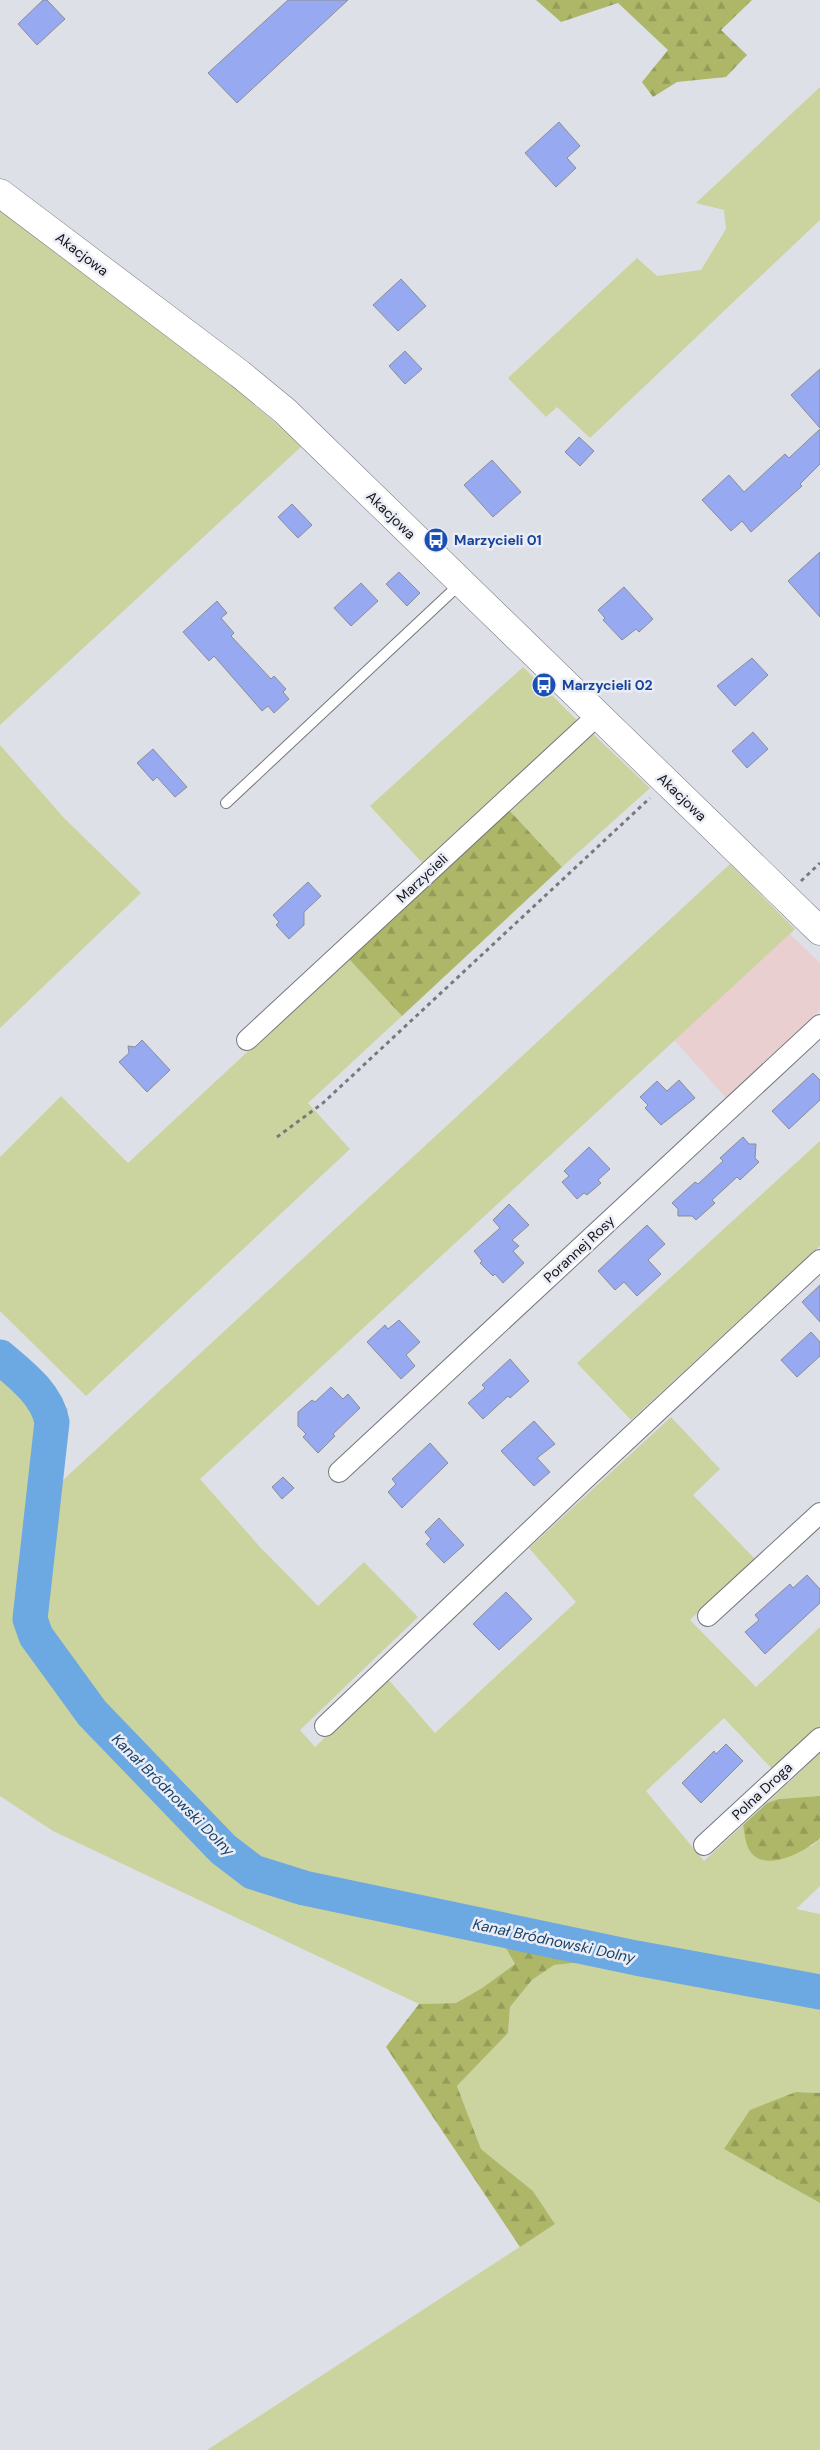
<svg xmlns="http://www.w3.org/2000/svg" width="820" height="2450" font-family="'DM Sans',sans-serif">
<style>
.industrial{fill:#eacfd1}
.green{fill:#cbd39e}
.forest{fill:url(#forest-firs)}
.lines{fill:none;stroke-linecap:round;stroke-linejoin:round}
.river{stroke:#6ca8e1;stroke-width:35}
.building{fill:#97a9f0;stroke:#8b8d95}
.lane-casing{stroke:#75777f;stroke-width:12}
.street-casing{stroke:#75777f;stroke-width:22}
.secondary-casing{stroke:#75777f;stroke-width:29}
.path{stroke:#77797e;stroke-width:3;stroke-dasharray:4 4;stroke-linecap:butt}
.lane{stroke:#fff;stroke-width:10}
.street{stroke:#fff;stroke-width:20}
.secondary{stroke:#fff;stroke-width:28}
.labels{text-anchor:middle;stroke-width:5;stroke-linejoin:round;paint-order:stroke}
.street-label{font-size:14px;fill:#101114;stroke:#ebedf6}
.transit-label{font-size:14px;font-weight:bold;fill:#164399;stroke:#ebedf6;text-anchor:start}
.water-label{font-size:15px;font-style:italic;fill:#164167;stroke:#ebedf6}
</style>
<defs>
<pattern id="forest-firs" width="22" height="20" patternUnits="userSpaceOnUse" patternTransform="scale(1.25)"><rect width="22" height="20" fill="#adb767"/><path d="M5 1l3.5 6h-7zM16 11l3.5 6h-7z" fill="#949c58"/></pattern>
</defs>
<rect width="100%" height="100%" fill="#dee0e8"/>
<path class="industrial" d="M789 933 820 963V1010L726 1098 674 1040Z"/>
<path class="green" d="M820 87V220L590 438 557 407 546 417 508 378 637 258 657 276 701 270 726 229 724 210 696 203Z
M0 208 221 376 302 446 0 725Z
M523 667 580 723 426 867 370 806Z
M591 732 650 788 562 867 508 809Z
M0 745 64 818 141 893 0 1028Z
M730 864 795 929 200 1479 260 1547 318 1606 364 1562 418 1617 300 1730 315 1747 387 1678 435 1733 576 1602 529 1548 671 1417 720 1469 693 1495 755 1559 690 1620 756 1687 820 1627V1728L774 1771 724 1718 646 1791 704 1861 743 1825 751 1852 812 1846 820 1838V1886L796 1909 820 1914V2093L796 2092 724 2149 820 2203V2450H207L555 2224 533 2191 481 2149 457 2086 508 2033 510 2007 532 1980 554 1965 579 1961 504 1944 515 1964 482 1988 456 2003 419 2004 53 1831 0 1796V1378L40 1418 68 1408 61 1482Z
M348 958 402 1016 308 1103 350 1149 86 1396 0 1311V1157L61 1096 128 1163Z
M820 1141V1246L631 1420 577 1363Z
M820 1753V1796L779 1799 767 1803Z"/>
<path class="forest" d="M536 0H752L721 30 747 55 726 77 677 82 653 97 642 82 668 50 618 3 561 22Z
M508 809 562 867 402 1016 348 958Z
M820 1796V1838C806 1851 765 1874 750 1851 745 1844 745 1833 743 1825L767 1803 779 1799Z
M503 1943 581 1962 554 1965 532 1980 510 2007 508 2033 457 2086 481 2149 533 2191 555 2224 520 2247 386 2047 419 2004 456 2003 482 1988 515 1964Z
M796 2092 820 2093V2203L724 2149 750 2110Z"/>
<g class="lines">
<path class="river" d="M0 1357C20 1374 47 1394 52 1422L30 1619 36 1636 92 1713 223 1849 253 1872 304 1888 636 1958 820 1992"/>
</g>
<path class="building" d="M43 0H47L65 19 37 45 18 24Z
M288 0H348L237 103 208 73Z
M559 122 580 146 567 158 576 168 556 187 525 153Z
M401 279 426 306 398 331 373 305Z
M405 351 422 369 405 384 389 366Z
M820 369V428L791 395Z
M820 429V464L800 484 802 486 751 532 742 521 731 531 702 500 729 475 744 492 785 454 789 458Z
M579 437 594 451 580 466 565 452Z
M492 460 521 492 493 517 464 485Z
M292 504 312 525 298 538 278 517Z
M820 552V617L788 581Z
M399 572 420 593 407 606 386 584Z
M361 583 378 601 351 626 334 608Z
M624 587 653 619 639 632 636 629 622 640 603 620 605 618 598 610Z
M217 601 227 613 221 618 234 633 231 636 271 679 274 676 286 689 283 692 289 699 274 713 268 706 262 711 214 656 209 661 183 632Z
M752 658 768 675 735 706 717 686Z
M753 732 768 749 747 768 732 751Z
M153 749 187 787 175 797 157 777 153 781 137 763Z
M308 882 321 896 304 912V925L289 939 276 925 279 922 273 915Z
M142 1040 170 1070 147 1092 119 1062 129 1053 128 1046 135 1047Z
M813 1073 820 1080V1100L789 1129 772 1111Z
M679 1080 695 1098 661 1125 645 1108 648 1105 640 1097 657 1081 667 1091Z
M743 1137 749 1144H756L755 1158 759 1162 740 1180 737 1177 712 1200 715 1203 696 1220 692 1216H678V1209L672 1203 695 1182 698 1184 723 1161 720 1158Z
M589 1147 610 1169 598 1180 601 1183 587 1195 584 1193 577 1199 562 1182 569 1176 564 1171Z
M509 1204 529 1225 512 1240 519 1246 513 1251 524 1263 503 1283 495 1274 493 1276 480 1263 482 1261 474 1251 500 1228 493 1220Z
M647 1225 665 1244 648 1260 661 1274 637 1296 624 1282 615 1290 598 1271Z
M820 1285V1322L802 1302Z
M399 1320 420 1342 406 1355 415 1366 401 1379 367 1342 385 1325 388 1329Z
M811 1332 820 1342V1356L797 1377 781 1360Z
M510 1359 529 1381 510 1398 508 1396 483 1419 468 1403 485 1388 482 1385Z
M331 1387 343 1399 348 1394 360 1408 333 1434 335 1436 318 1453 303 1437 306 1434 298 1426V1412L312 1400 315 1402Z
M534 1421 555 1444 537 1458 550 1472 534 1486 501 1451Z
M430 1443 448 1463 402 1508 388 1492 396 1484 392 1479Z
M283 1477 294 1488 282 1499 272 1487Z
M439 1518 464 1545 444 1563 426 1544 431 1539 425 1532Z
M807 1575 820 1589V1603L765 1654 745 1632 759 1620 755 1615 790 1584 793 1588Z
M506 1592 532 1619 499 1650 473 1624Z
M726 1744 743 1761 701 1803 682 1783 714 1751 716 1754Z"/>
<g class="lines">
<defs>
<path id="lane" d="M226 803 461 583"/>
<path id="street" d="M247 1040 598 715
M339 1472 820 1025
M708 1616 820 1513
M325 1726 585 1479 820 1260
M704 1845 820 1738"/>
<path id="secondary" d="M0 193 240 374 285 411 820 931"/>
</defs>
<use href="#lane" class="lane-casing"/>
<use href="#street" class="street-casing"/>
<use href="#secondary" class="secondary-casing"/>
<path class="path" d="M801 881 820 863
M277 1137 323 1103 650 798"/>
<use href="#lane" class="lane"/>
<use href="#street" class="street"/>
<use href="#secondary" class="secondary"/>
</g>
<defs>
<symbol id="bus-disc" viewBox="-11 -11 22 22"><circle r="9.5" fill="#1a4fb4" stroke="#ebedf6"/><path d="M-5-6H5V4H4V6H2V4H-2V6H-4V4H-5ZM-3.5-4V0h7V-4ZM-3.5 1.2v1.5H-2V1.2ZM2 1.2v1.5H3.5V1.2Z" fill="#fff"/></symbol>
</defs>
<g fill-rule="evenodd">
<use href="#bus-disc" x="422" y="526" width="28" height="28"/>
<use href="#bus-disc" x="530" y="671" width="28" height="28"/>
</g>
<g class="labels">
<g class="street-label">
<text transform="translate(82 254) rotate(37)" y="5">Akacjowa</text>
<text transform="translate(391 515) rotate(44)" y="5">Akacjowa</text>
<text transform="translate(682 797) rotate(44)" y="5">Akacjowa</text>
<text transform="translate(422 878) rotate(-43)" y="5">Marzycieli</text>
<text transform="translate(579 1249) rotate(-43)" y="5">Porannej Rosy</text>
<text transform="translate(762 1791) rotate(-43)" y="5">Polna Droga</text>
</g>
<g class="transit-label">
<text x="454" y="545">Marzycieli 01</text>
<text x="562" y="690">Marzycieli 02</text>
</g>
<g class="water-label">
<text transform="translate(173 1795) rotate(45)" y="5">Kanał Bródnowski Dolny</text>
<text transform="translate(554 1941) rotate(12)" y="5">Kanał Bródnowski Dolny</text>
</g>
</g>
</svg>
